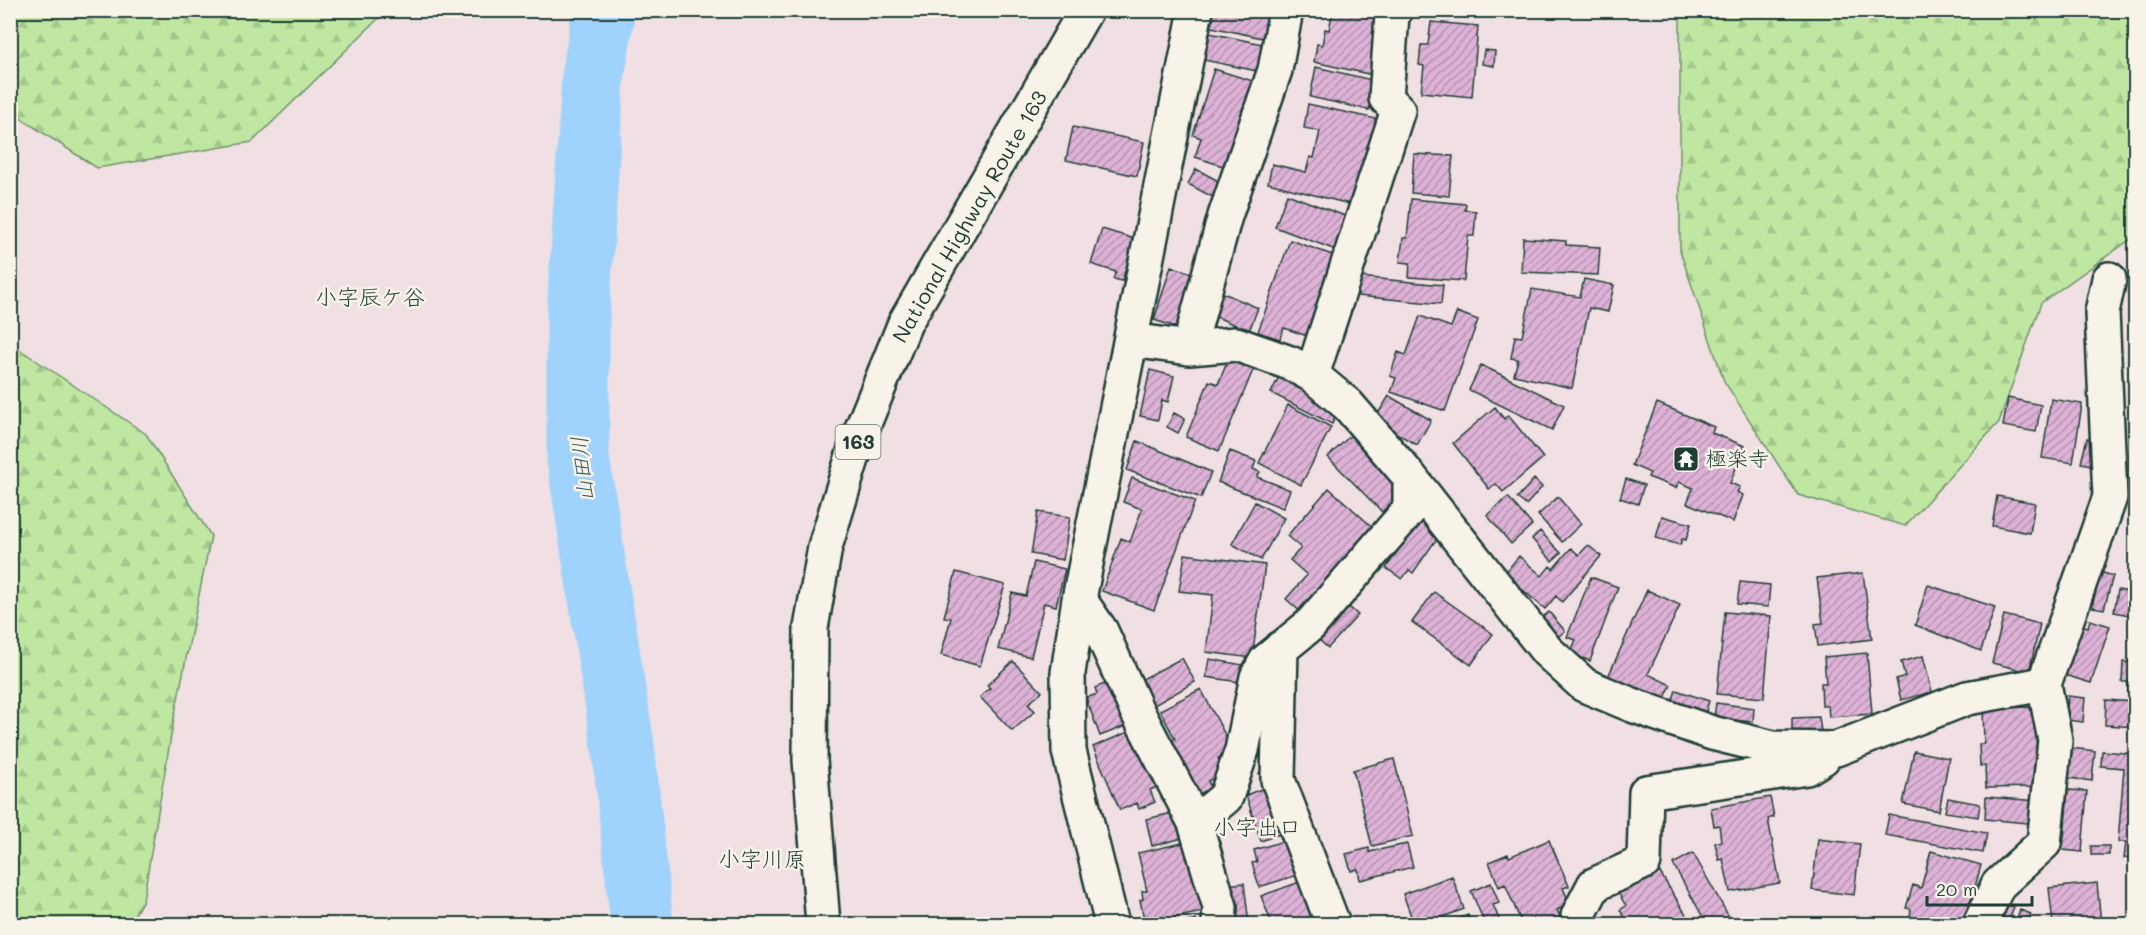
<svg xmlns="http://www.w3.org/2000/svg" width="2146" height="935" font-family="Mali,'Klee One',sans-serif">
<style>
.forest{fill:url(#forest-firs);stroke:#6f926b;stroke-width:1.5}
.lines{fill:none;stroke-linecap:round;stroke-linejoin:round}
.river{stroke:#9fd3fd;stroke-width:63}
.building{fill:url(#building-hatch);stroke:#1f3d34;stroke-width:1.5}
.minor-casing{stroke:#1f3d34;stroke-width:38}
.trunk-casing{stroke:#1f3d34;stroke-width:38}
.minor{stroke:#f7f3e8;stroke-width:33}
.trunk{stroke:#f7f3e8;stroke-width:33}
.labels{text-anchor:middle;stroke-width:5;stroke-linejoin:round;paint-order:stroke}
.shield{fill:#f7f3e8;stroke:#60746a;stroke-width:1.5}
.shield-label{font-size:20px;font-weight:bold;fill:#1f3d34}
.street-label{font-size:21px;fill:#1f3d34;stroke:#f7f3e8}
.poi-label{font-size:21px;fill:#1f3d34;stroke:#f7f3e8;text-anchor:start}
.neighbourhood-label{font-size:22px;fill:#1f3d34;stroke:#f7f3e8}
.water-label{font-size:22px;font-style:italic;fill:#395b5c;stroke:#f7f3e8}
</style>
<defs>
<pattern id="forest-firs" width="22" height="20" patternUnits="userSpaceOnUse" patternTransform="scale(1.5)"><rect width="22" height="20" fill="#bfe7a2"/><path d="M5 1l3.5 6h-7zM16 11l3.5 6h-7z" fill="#a4c78c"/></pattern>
<pattern id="building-hatch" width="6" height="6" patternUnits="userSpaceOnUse" patternTransform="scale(1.5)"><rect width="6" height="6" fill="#deb2d7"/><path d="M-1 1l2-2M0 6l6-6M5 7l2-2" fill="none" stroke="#b392af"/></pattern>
</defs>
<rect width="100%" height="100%" fill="#f0e0e3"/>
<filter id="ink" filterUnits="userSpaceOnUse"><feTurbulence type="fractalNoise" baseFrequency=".0167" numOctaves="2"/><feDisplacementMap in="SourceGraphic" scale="12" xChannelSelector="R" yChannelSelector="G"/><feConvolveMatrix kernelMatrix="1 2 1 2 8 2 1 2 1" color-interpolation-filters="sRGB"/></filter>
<g filter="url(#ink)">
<path class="forest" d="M10 11 11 10 386 11 252 142 97 168 11 112Z
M1680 11H2135V236L2041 303 1999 422 1905 526 1798 495 1724 381 1680 251Z
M11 340 19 349 146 434 211 536 174 718 143 900 129 924H11Z"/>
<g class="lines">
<path class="river" d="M604 10 593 77 578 316V458L623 746 642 924"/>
</g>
<path class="building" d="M1215 10H1273L1267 39 1211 27Z
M1333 10H1387L1373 75 1314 62 1317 44 1322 45 1325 29 1329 30Z
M1431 22 1478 26 1472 97 1421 92 1424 66 1419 65 1421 45H1428Z
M1210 33 1267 45 1262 72 1204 60Z
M1484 50 1495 51 1494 66 1482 64Z
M1316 67 1376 81 1369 110 1310 97Z
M1214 69 1259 83 1232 169 1195 157 1201 138 1193 135Z
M1308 104 1376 119 1357 206 1268 183 1272 164 1306 172 1310 157 1314 158 1320 131 1304 128Z
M1073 127 1144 142 1137 176 1066 160Z
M1414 154 1453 156 1449 196 1411 193Z
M1196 169 1228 186 1220 201 1188 184Z
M1287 194 1353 219 1341 252 1275 227Z
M1411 199 1466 204 1465 210 1476 211 1474 236H1468L1464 281 1409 277 1410 263 1400 262 1403 238H1407Z
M1102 229 1135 239 1122 281 1113 279 1116 272 1091 264Z
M1523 238 1566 241V245L1600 247 1598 275 1521 272Z
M1290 240 1341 258 1313 338 1284 328 1280 339 1258 332Z
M1171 266 1197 275 1179 328 1154 320Z
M1359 277 1443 285 1441 304 1358 296Z
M1584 279 1614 285 1608 312 1589 308 1572 388 1514 375 1518 359 1511 358 1515 336 1522 337 1532 289 1580 297Z
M1221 292 1258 308 1249 331 1212 315Z
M1457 312 1478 320 1445 411 1391 392 1396 378 1390 376 1398 352 1406 355 1420 316 1451 327Z
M1229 358 1254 368 1219 451 1186 437 1209 381 1218 384Z
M1481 365 1564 405 1552 430 1469 390Z
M1150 370 1174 376 1168 402 1162 400 1158 420 1140 416Z
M1280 375 1341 406 1332 424 1271 393Z
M1389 396 1431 420 1417 445 1374 420Z
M2008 398 2041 405 2036 432 2003 426Z
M2051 399 2082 404 2073 463 2042 458Z
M2132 400H2136V453H2129Z
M1657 403 1714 427 1712 433 1745 446 1730 483 1740 487 1737 492 1743 495 1733 522 1687 503 1693 488 1679 482 1676 488 1648 477 1650 473 1632 465Z
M1288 405 1331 427 1301 485 1259 463Z
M1495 407 1504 419 1508 415 1543 458 1503 492 1496 484 1489 489 1453 443Z
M1174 413 1185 419 1178 433 1167 427Z
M1351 435 1404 489 1382 512 1328 457Z
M2087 438 2105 442 2101 467 2081 463Z
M1137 441 1211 472 1201 498 1127 470Z
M1230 451 1256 461 1253 469 1260 472 1257 477 1290 490 1283 508 1218 482Z
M1132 478 1195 501 1154 610 1102 591 1121 538 1130 542 1142 509 1123 502Z
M1534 479 1542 487 1526 505 1517 498Z
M1626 479 1644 485 1638 504 1620 498Z
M1329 488 1378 532 1304 615 1286 599 1307 575 1290 560 1301 548 1287 536Z
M1997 496 2035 503 2030 533 1992 526Z
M1508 497 1532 525 1511 544 1487 515Z
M1558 497 1581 524 1562 542 1538 515Z
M1255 502 1284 518 1261 560 1232 544Z
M1038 512 1070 517 1063 560 1031 554Z
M1662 516 1691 524 1686 540 1682 539 1680 545 1656 538Z
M1419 519 1440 534 1413 573 1409 570 1402 579 1386 568Z
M1540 531 1561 553 1552 561 1532 539Z
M1588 545 1601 556 1562 602 1556 596 1545 609 1504 574 1519 556 1542 576 1550 566 1553 569 1571 548 1579 555Z
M1185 554 1265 565 1252 658 1206 652 1213 595 1179 591Z
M1034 562 1065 569 1056 606 1044 603 1031 657 998 649 1012 593 1026 596Z
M956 572 1005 585 980 666 941 655 951 618 944 617Z
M2100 572 2113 576 2104 609 2092 607Z
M1863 573 1872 639 1818 646 1815 624 1823 623 1817 578Z
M1591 577 1618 587 1590 661 1570 653 1576 640 1567 637Z
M1740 582 1770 585 1768 607 1737 604Z
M1928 585 1995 607 1981 651 1915 625Z
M1647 590 1680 605 1648 674 1671 685 1663 702 1608 677Z
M2118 590 2136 593 2134 616 2114 612Z
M1434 592 1493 634 1471 665 1412 622Z
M1348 606 1358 615 1328 648 1318 639Z
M1549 612 1565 631 1555 639 1539 620Z
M1725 612 1771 616 1764 698 1717 694Z
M2004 615 2040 624 2029 672 1992 663Z
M2090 620 2110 626 2091 683 2061 674 2077 624 2088 627Z
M2132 625 2136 626V694H2128V682H2122L2123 662H2131Z
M1867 653 1872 714 1829 717 1828 706H1822L1821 683H1826L1824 657Z
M1923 656 1932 692 1901 700 1896 679 1905 676 1901 662Z
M1182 658 1195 682 1149 708 1135 683Z
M1209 659 1249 666 1246 683 1206 677Z
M1013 661 1042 692 1028 704 1035 711 1012 731 980 697 990 688 987 685Z
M1112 681 1128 725 1100 736 1086 698 1097 694 1095 688Z
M1201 689 1233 750 1218 758 1225 772 1208 781 1211 788 1198 795 1169 742 1175 739 1160 710Z
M1676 690 1709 701 1705 714 1672 703Z
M2068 696 2085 698 2083 722 2066 720Z
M2106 700 2136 702V727L2105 725Z
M1716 703 1754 708 1753 722 1714 718Z
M2036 707 2037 787 1986 788 1985 766H1980L1979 744H1984L1983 708Z
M1819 717 1821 731 1792 733V718Z
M1135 729 1159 786 1150 790 1155 802 1139 809 1137 803 1120 810 1093 747Z
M1253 740H1267L1268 756H1253Z
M2071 748 2095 751 2092 781 2068 778Z
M1914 751 1949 758 1939 811 1903 804Z
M2102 751 2136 754V859L2124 858 2126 842H2118L2124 768 2101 766Z
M1394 759 1413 836 1372 846 1353 770Z
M1267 771 1288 831 1261 841 1246 795 1264 788 1259 773Z
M2068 790 2087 791 2082 852 2063 850Z
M1770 797 1774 817 1768 819 1780 883 1730 892 1723 859 1719 860 1715 843 1721 841 1719 825 1714 826 1711 808Z
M1986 797 2039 801 2037 824 1985 819Z
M1948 798 1980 804 1978 817 1945 812Z
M1177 812 1183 838 1152 846 1146 819Z
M1889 815 1987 833 1983 853 1885 835Z
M1293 838 1304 873 1259 887 1252 863 1257 862 1254 850Z
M1818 839 1860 844 1854 895 1812 890Z
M1549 840 1569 886 1563 888 1570 904 1557 910 1562 921 1553 924H1522L1505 884 1499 887 1489 862 1508 854 1509 857Z
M1191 841 1207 911 1145 924 1140 900 1143 899 1142 891H1147L1138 853Z
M1407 844 1413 867 1360 880 1358 869 1351 871 1346 854 1369 848V852Z
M2091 846H2109V855H2091Z
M1931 851 1981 865 1965 924H1937L1910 917 1911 909 1906 908 1913 885 1921 888Z
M1693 853 1729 917 1715 924H1707L1673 864Z
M1657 868 1692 924H1629L1620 910 1626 906 1618 892Z
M1452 876 1464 909 1424 924H1414L1403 894Z
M1308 879 1325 924H1272L1261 896Z
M1244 883 1249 924H1230L1225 885Z
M1491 883 1499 903 1493 905 1501 924H1485L1471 891Z
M2097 883 2101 924H2053L2049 888Z
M2003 904 2014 907 2008 924H1996Z
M2020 910 2031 914 2027 924H2015Z
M1468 915 1471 924H1444Z
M1197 920 1198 924H1176Z"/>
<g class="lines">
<defs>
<path id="minor" d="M1131 340 1189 348 1236 344 1290 363 1312 375 1348 405 1410 477 1547 651 1584 685 1632 705 1712 733 1773 748 1836 749 1967 698 2044 684
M1189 348 1225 216 1275 70 1286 10
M1312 375 1398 110 1386 98 1392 15 1396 10
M1079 599 1101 631 1137 711 1195 823 1220 907 1219 924
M1281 648 1278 780 1333 924
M1195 823 1226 797 1242 750 1257 677 1266 661 1310 625 1410 509V477
M1112 924 1069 751 1068 673 1079 599 1196 10
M1579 924 1578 916 1594 885 1644 862 1646 792 1807 768 1823 758
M1980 924 1998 885 2044 843 2055 740 2044 684 2110 497 2102 312 2109 279"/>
<path id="trunk" d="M823 924 810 760 811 628 825 547 859 436 905 323 1086 10"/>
</defs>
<use href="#minor" class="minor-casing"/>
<use href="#trunk" class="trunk-casing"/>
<use href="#minor" class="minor"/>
<use href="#trunk" class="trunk"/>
</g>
</g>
<defs>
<symbol id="temple-square" viewBox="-11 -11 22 22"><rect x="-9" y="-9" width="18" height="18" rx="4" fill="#1f3d34" stroke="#f7f3e8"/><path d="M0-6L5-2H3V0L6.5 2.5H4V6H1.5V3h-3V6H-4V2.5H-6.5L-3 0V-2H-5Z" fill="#fff"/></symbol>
</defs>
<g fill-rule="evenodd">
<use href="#temple-square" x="1671" y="444" width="30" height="30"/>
</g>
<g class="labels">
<rect class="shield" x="835.5" y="425" width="45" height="34" rx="4.5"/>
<g class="shield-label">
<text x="858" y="449">163</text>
</g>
<g class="street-label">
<text transform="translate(970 217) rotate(-60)" y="7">National Highway Route 163</text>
</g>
<g class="poi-label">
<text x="1706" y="466">極楽寺</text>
</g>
<g class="neighbourhood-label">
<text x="370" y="305">小字辰ケ谷</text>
<text x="1257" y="835">小字出口</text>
<text x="762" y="867">小字川原</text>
</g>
<g class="water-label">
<text transform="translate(582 469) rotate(-96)" y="8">山田川</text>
</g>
</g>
<rect width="2146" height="935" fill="none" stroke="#f7f3e8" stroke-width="36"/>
<rect x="18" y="18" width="2110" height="899" fill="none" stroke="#1f3d34" stroke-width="2" filter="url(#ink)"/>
<path d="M1927 896v9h105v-9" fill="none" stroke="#1f3d34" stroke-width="3"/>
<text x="1936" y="896" font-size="18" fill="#1f3d34" stroke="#f7f3e8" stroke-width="4.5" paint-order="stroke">20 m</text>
</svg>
